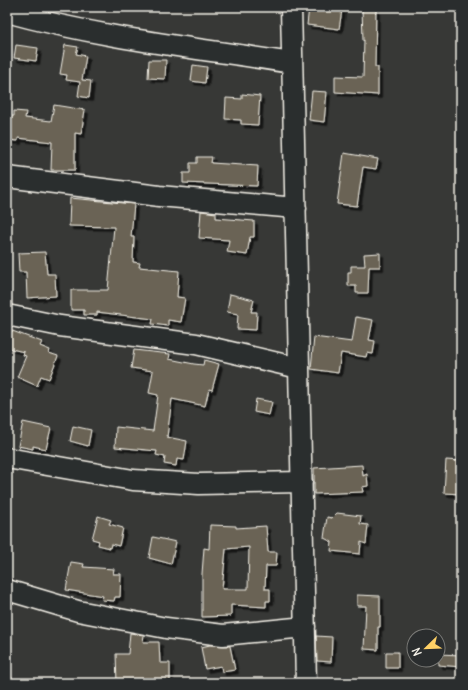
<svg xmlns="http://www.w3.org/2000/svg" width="468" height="690" font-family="Delius,sans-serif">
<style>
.building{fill:#6b6454;stroke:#f4f1e8;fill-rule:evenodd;filter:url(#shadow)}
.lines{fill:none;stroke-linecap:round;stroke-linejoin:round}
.minor-casing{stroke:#f4f1e8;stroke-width:23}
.minor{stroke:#2a2d2e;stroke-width:20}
</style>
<defs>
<filter id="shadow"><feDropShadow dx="3.5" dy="3.5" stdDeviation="0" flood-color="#0009"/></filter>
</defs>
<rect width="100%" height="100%" fill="#373836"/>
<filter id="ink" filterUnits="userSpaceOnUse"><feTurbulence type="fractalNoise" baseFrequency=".025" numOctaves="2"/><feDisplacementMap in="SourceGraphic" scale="8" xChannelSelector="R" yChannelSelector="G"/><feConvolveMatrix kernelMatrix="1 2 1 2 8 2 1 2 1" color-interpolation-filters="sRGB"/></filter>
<g filter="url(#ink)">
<path class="building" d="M309 7 342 10 339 29 307 25Z
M362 7H376L375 67H378V95L335 92V76L363 77 364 40 363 41Z
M16 45 38 48 36 61 14 58Z
M65 45 78 47 76 54 86 56 82 80 91 81 89 98 78 96 80 82 66 80 67 75 60 74Z
M149 60H166L165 79 148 78Z
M193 65 207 67 205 83 191 81Z
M312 91 327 92 324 122 309 120Z
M242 94 260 96 258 125 241 124V120L225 119 226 98 242 99Z
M54 105 85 110 81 134 75 133V170H51L52 142 18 138V141L7 140V116H14V111L26 112 25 118 51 121Z
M344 153 378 159 376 169 363 167 357 206 337 204Z
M197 157H212L211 163 258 166 257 186 183 183V173H190V163H197Z
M70 198 134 204 131 237H134L133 262 140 263 139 267 179 271 177 297 185 298 181 322 168 320V326L152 324 153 319 97 312V315H84V310H71V290H108L114 227 69 226Z
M201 211 216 213V218L254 221V237H250L247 255 227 252 229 240 199 238Z
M45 252 47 274H55L56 296 27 298 26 272H19L18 253Z
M380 253V267H369L368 293H356V286H348V272H351V266H365L364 254Z
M230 294 254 300 251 312H257L256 330 237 329 238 314 227 312Z
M356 317 373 320 369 340 375 341 373 354 367 353 366 357 341 353 338 373 311 369 314 337 352 342Z
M7 329 42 342 40 346 50 350 49 353 58 356 49 379 41 376 37 386 17 377 26 356 23 355 24 352 7 348Z
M134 350 170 354 169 359 194 364 203 365 204 360 219 364 212 390 209 389 205 406 172 399 167 437 187 441 184 460 177 459 176 466 164 464 165 457 156 455 157 451 115 447 116 427 153 431 158 395 149 393 153 371 131 368Z
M256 399 272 402 269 415 254 412Z
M23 422 51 428 46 449 33 446V449L18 446Z
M73 426 91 430 88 446 70 441Z
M446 460 461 461V494L444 493Z
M362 465 363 476 367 474 368 486 362 487 363 492 314 494V468Z
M337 513 361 516 360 524 368 525 366 544 361 542 360 554 331 551 332 542 324 538 327 517 332 518Z
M98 516 111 520 109 524 123 528 119 546 111 544 110 548 98 545 99 541 92 539Z
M210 525 236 526V528L266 526 268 552H277L276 566H266L265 589H270V601H266V607L231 605V616L202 617V574L204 548 209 549ZM249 547 248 589H222L226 549Z
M153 537 176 542 171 564 149 558Z
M71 562 84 564 83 567 114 569 113 574H121L120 597H115L114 601 102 600 103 596 66 590Z
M357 595 380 596V627H378V650L364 649 366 606H357Z
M130 633 144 635 143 642H159L160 663H170V683H117L116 654H128Z
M316 636 332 637 331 662 317 661Z
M210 645 230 646 235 670 222 672 221 666 205 669 201 647Z
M386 652H398V668H386Z
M438 654 461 655V667L438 665Z"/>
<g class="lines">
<defs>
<path id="minor" d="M291 7 306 683
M7 12C100 38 197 48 292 63
M7 177 159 196 296 208
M7 315 60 326 196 344 299 368
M7 458 133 480 199 484 302 482
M7 590 78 611 166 628 223 635 305 627"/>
</defs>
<use href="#minor" class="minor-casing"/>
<use href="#minor" class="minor"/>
</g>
</g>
<rect width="468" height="690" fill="none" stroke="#2a2d2e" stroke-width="24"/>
<rect x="12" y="12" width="444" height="666" fill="none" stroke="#f4f1e8" stroke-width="1.5" filter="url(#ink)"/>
<g transform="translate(426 648) rotate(247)"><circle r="19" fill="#2a2d2e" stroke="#7b7b78"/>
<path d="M0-3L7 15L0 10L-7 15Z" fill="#ffd166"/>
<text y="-6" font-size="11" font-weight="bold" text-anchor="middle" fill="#f4f1e8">N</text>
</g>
</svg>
